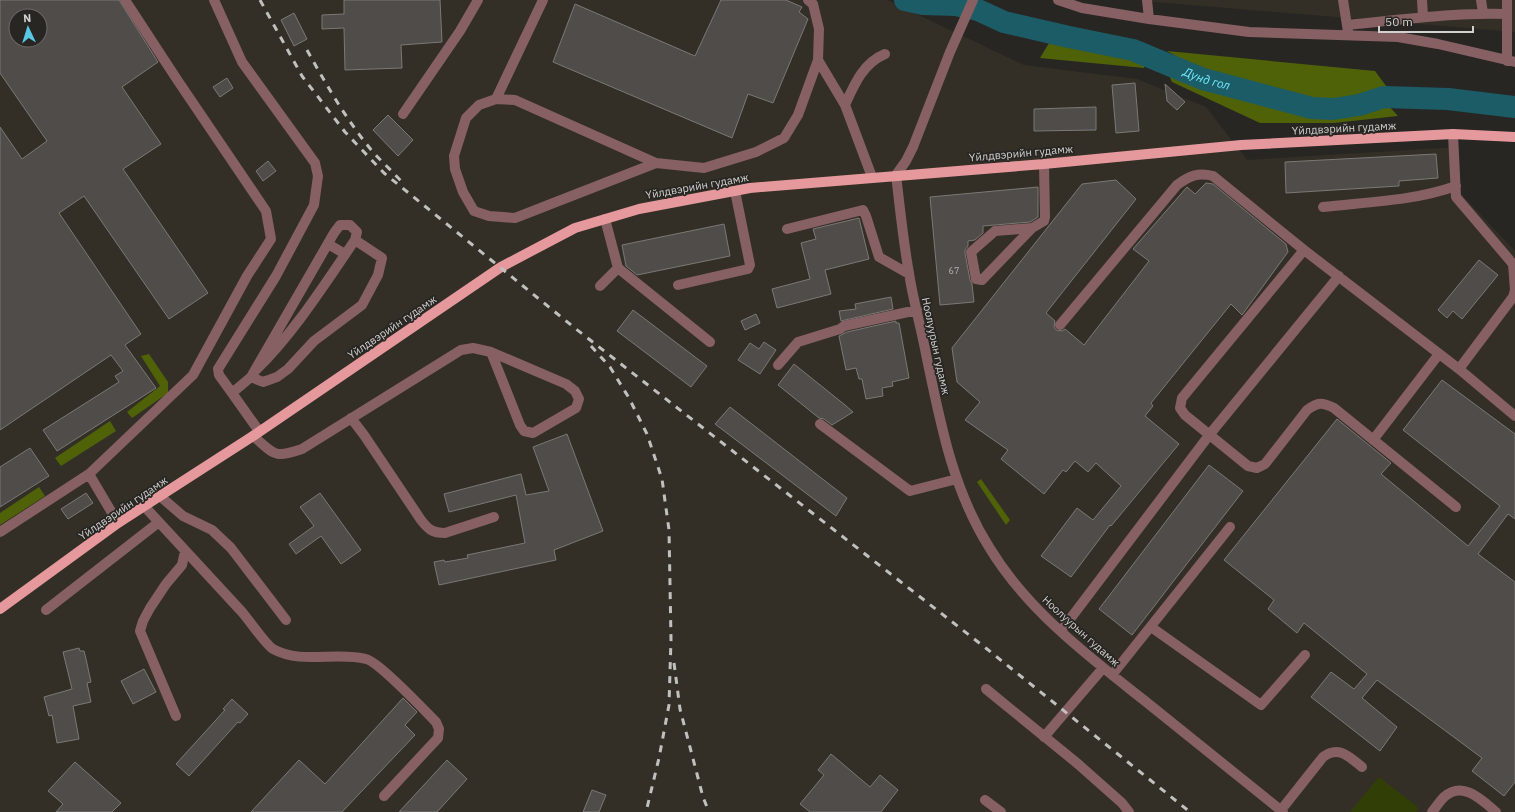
<svg xmlns="http://www.w3.org/2000/svg" width="1515" height="812" font-family="'IBM Plex Sans',sans-serif">
<style>
.built{fill:#332f26;fill-rule:evenodd}
.green{fill:#313e06}
.forest{fill:#4f6208}
.lines{fill:none;stroke-linecap:round;stroke-linejoin:round}
.river{stroke:#1c5c67;stroke-width:22}
.building{fill:#4f4c4a;stroke:#7b7875;fill-rule:evenodd}
.minor{stroke:#866062;stroke-width:10}
.major{stroke:#e6999d;stroke-width:10}
.rail{stroke:#c1c0be;stroke-width:3;stroke-dasharray:7 7;stroke-linecap:butt}
.labels{text-anchor:middle;stroke-width:3.5;stroke-linejoin:round;paint-order:stroke}
.number-label{font-size:9px;fill:#b1b0ae}
.street-label{font-size:11px;fill:#d2d1cf;stroke:#282623}
.water-label{font-size:12px;font-style:italic;fill:#71e9fe;stroke:#282623}
</style>
<rect width="100%" height="100%" fill="#282623"/>
<path class="built" d="M0 0H887L1024 65 1137 79 1206 107 1247 160 1458 147 1461 194 1515 251V812H0ZM16 16H40V40H16Z
M1140 0H1515V32L1143 1Z"/>
<path class="green" d="M1379 777 1419 808 1416 812H1350Z"/>
<path class="forest" d="M1049 43 1100 48 1146 60 1144 68 1040 58Z
M1167 51 1375 71 1389 90 1338 102 1304 101 1202 71Z
M1167 71 1199 83 1300 109 1341 112 1386 103 1398 116 1334 123H1260L1172 82Z
M149 354 168 382V393L132 418 127 412 160 386 141 356Z
M110 421 116 431 61 466 55 458Z
M981 479 1010 520 1006 525 977 482Z
M39 487 45 496 0 525V513Z"/>
<g class="lines">
<path class="river" id="s1" d="M905 0 923 4 956 5 978 10 1004 22 1069 37 1133 50 1203 79 1312 108 1333 109 1359 105 1384 97 1448 99 1515 107"/>
</g>
<path class="building" d="M0 0H119L158 62 122 87 161 144 123 169 208 293 169 319 84 196 59 213 141 334 125 345 156 388 57 451 43 430 119 382 115 376 123 371 111 355 0 430V127L22 159 47 141 0 73ZM16 16H40V40H16Z
M344 0H440L442 42 401 45 402 68 345 70 344 28 322 29V15L344 14Z
M721 0H786L802 7 799 12 808 19 773 103 748 94 732 138 553 62 575 4 695 56Z
M294 13 307 39 294 46 281 20Z
M227 78 233 88 220 97 213 87Z
M1135 83 1139 131 1116 133 1112 85Z
M1165 84 1185 102 1177 110 1167 101Z
M1096 107V130L1034 131V109Z
M388 115 413 140 398 156 373 130Z
M1436 154 1438 178 1399 181V186L1286 193 1285 162Z
M268 161 276 171 263 181 256 171Z
M1116 180 1136 199 1046 313 1055 321 1054 327 1056 330 1062 331 1065 329 1084 345 1149 261 1133 249 1187 187 1195 194 1206 183 1213 184 1286 244 1288 252 1242 315 1231 304 1151 403 1153 406 1145 416 1179 444 1111 526 1110 525 1071 577 1041 556 1077 508 1093 520 1121 486 1096 463 1088 472 1075 461 1066 472 1063 470 1044 494 1001 459 1008 450 965 420 980 402 957 382 952 348 1082 184Z
M1038 187V217L1030 222 983 226V233L975 240 968 241V246L965 250V253L970 280 972 284 974 302 940 305 930 197Z
M859 218 869 259 825 270 831 294 777 308 772 289 810 279 801 243 816 239 813 229Z
M724 224 730 256 637 275 626 266 622 245Z
M1479 260 1498 275 1462 319 1453 311 1447 318 1438 310Z
M891 297 893 309 841 321 839 311 856 309 855 304Z
M633 310 707 366 691 387 617 331Z
M756 314 760 323 745 330 741 321Z
M896 321V323H899L909 378 892 382 893 386 882 388 883 396 866 399 862 379H859L856 368 846 370 839 336 847 332Z
M764 342 776 350 760 374 738 360 750 343 759 349Z
M794 364 845 405 853 412 832 425 824 419 819 418 778 385Z
M1442 380 1515 434V519L1508 514 1478 554 1515 582V782L1504 796 1472 771 1482 758 1377 680 1362 698 1397 727 1380 751 1311 697 1331 672 1354 689 1367 674 1304 623 1297 633 1268 609 1274 600 1224 560 1337 419 1391 463 1381 474 1468 546 1500 506 1403 430Z
M730 407 847 498 836 516 715 424Z
M567 434 603 531 554 550 556 560 439 585 434 562 444 560 445 562 468 558 467 555 525 543 516 495 449 512 444 494 521 474 526 495 549 491 533 447Z
M30 448 49 476 0 507V467Z
M1209 465 1243 491 1132 635 1099 609Z
M86 493 93 503 68 519 61 509Z
M320 493 361 550 341 564 321 536 296 554 289 544 314 526 300 507Z
M79 648 80 651H84L86 659 91 682 87 683 91 702 73 706 79 739 57 743 52 715 49 716 44 697 72 689 63 652Z
M144 669 156 692 133 704 121 681Z
M403 698 417 712 405 725 415 735 342 812H251L299 760 325 784Z
M232 699 248 714 240 723 238 722 189 776 176 764 225 710 223 709Z
M831 754 870 787 880 775 898 790 881 812H810L800 804 824 775 818 770Z
M447 760 467 779 437 812H399Z
M75 762 121 803 112 812H56L63 804 48 791Z
M592 790 606 795 599 812H583Z"/>
<g class="lines">
<path class="minor" d="M214 0 242 62 315 163 318 176 314 205 276 276 218 369 219 375 232 393 251 377 334 233 340 225H350L357 232 355 240C324 285 294 333 255 371
M808 0 813 4 819 29 818 60 845 105 872 177
M973 0 950 52 913 147 906 161 896 175C900 208 903 240 909 273 913 300 921 327 926 354 940 421 952 488 989 547 1027 610 1088 656 1145 701 1191 738 1237 775 1283 812
M1058 0 1082 8 1149 19 1249 32 1398 37 1438 44 1515 62
M1147 0 1149 19
M1343 0 1348 32
M1422 0 1423 17
M1481 0 1483 13
M1507 0V14
M1347 25C1400 20 1454 12 1507 14V61
M496 99 543 0
M845 105C854 85 863 63 885 54
M403 114 460 31 478 0
M1453 134 1456 197 1513 264 1515 290 1513 297 1459 369
M656 163 515 218 489 216 474 211 463 192 455 169 454 156 466 118 479 105 496 99 515 100 656 163 704 168 756 152 784 138 798 115 818 60
M1323 207C1367 202 1414 201 1456 186
M605 219 618 268 710 342
M1032 228 982 280 976 279 971 252 995 231 1032 228 1044 221 1045 217 1044 164
M787 229 863 210 866 216 879 257 909 274
M328 244 345 254
M1304 250 1182 398 1180 408 1185 415 1248 466 1257 468 1265 464 1307 410C1318 402 1322 402 1334 408L1456 507
M678 285 748 269 750 265 735 191
M600 286 618 268
M1060 325 1177 185C1189 176 1198 172 1213 176L1304 250 1459 369 1515 416
M778 365 798 342 840 329 844 326 917 310
M251 377 263 382 277 377 288 369 314 341 362 305 378 275 382 258 355 240
M232 393 259 431
M351 418 364 435 421 520C428 529 432 533 445 533L494 517
M820 424 910 491 957 479
M253 436C275 454 273 459 302 449L461 350 473 348 491 352 566 384 575 391 579 399 576 408 533 433 524 431 520 425 491 352
M1373 440 1439 354
M89 474 118 523
M161 497 183 516 212 530 231 548 286 620
M145 507C177 542 210 577 242 612 249 620 266 645 273 649 302 665 336 651 366 659 379 662 424 710 436 722L439 729 438 738 384 796
M0 532 89 474 193 375 247 276 271 239 266 211 178 81 125 0
M46 610 159 522
M1151 627 1261 705 1305 655
M1061 631 1210 434 1339 276
M1112 675 1230 527
M986 689 1078 764 1122 803 1129 812
M176 716 140 631 143 621 150 608 166 584 182 565 185 551
M1044 737 1103 668
M985 800 1001 812
M1281 810 1323 757C1339 745 1349 757 1362 767
M1432 812C1436 807 1440 801 1444 797 1463 780 1482 800 1496 812"/>
<path class="major" d="M0 609 118 523 253 436 501 267 575 228 639 209 750 188 1044 164 1241 145 1453 134 1515 137"/>
<path class="rail" d="M260 0 302 76 345 132 384 173 576 329 987 649 1190 812
M307 50C327 86 347 121 373 152 382 162 392 171 401 181
M591 346 610 367 629 398 647 434 662 479 669 530 671 639 669 705 659 758 646 812
M674 663 680 709 703 797 709 812"/>
</g>
<g class="labels">
<g class="number-label">
<text x="954" y="274">67</text>
</g>
<g class="street-label">
<text transform="translate(1344 128) rotate(-3)" y="4">Yйлдвэрийн гудамж</text>
<text transform="translate(1021 153) rotate(-5)" y="4">Yйлдвэрийн гудамж</text>
<text transform="translate(697 186) rotate(-10)" y="4">Yйлдвэрийн гудамж</text>
<text transform="translate(392 327) rotate(-34)" y="4">Yйлдвэрийн гудамж</text>
<text transform="translate(936 346) rotate(78)" y="4">Ноолуурын гудамж</text>
<text transform="translate(123 508) rotate(-34)" y="4">Yйлдвэрийн гудамж</text>
<text transform="translate(1081 631) rotate(42)" y="4">Ноолуурын гудамж</text>
</g>
<g class="water-label">
<text dy="4" stroke="none"><textPath href="#s1" startOffset="314">Дунд гол</textPath></text>
</g>
</g>
<g transform="translate(28 28) rotate(356)"><circle r="19" fill="#282623" stroke="#6c6a68"/>
<path d="M0-3L7 15L0 10L-7 15Z" fill="#59c8e5"/>
<text y="-6" font-size="11" font-weight="bold" text-anchor="middle" fill="#d2d1cf">N</text>
</g>
<path d="M1379 26v6h94v-6" fill="none" stroke="#d2d1cf" stroke-width="2"/>
<text x="1385" y="26" font-size="12" fill="#d2d1cf" stroke="#282623" stroke-width="3" paint-order="stroke">50 m</text>
</svg>
